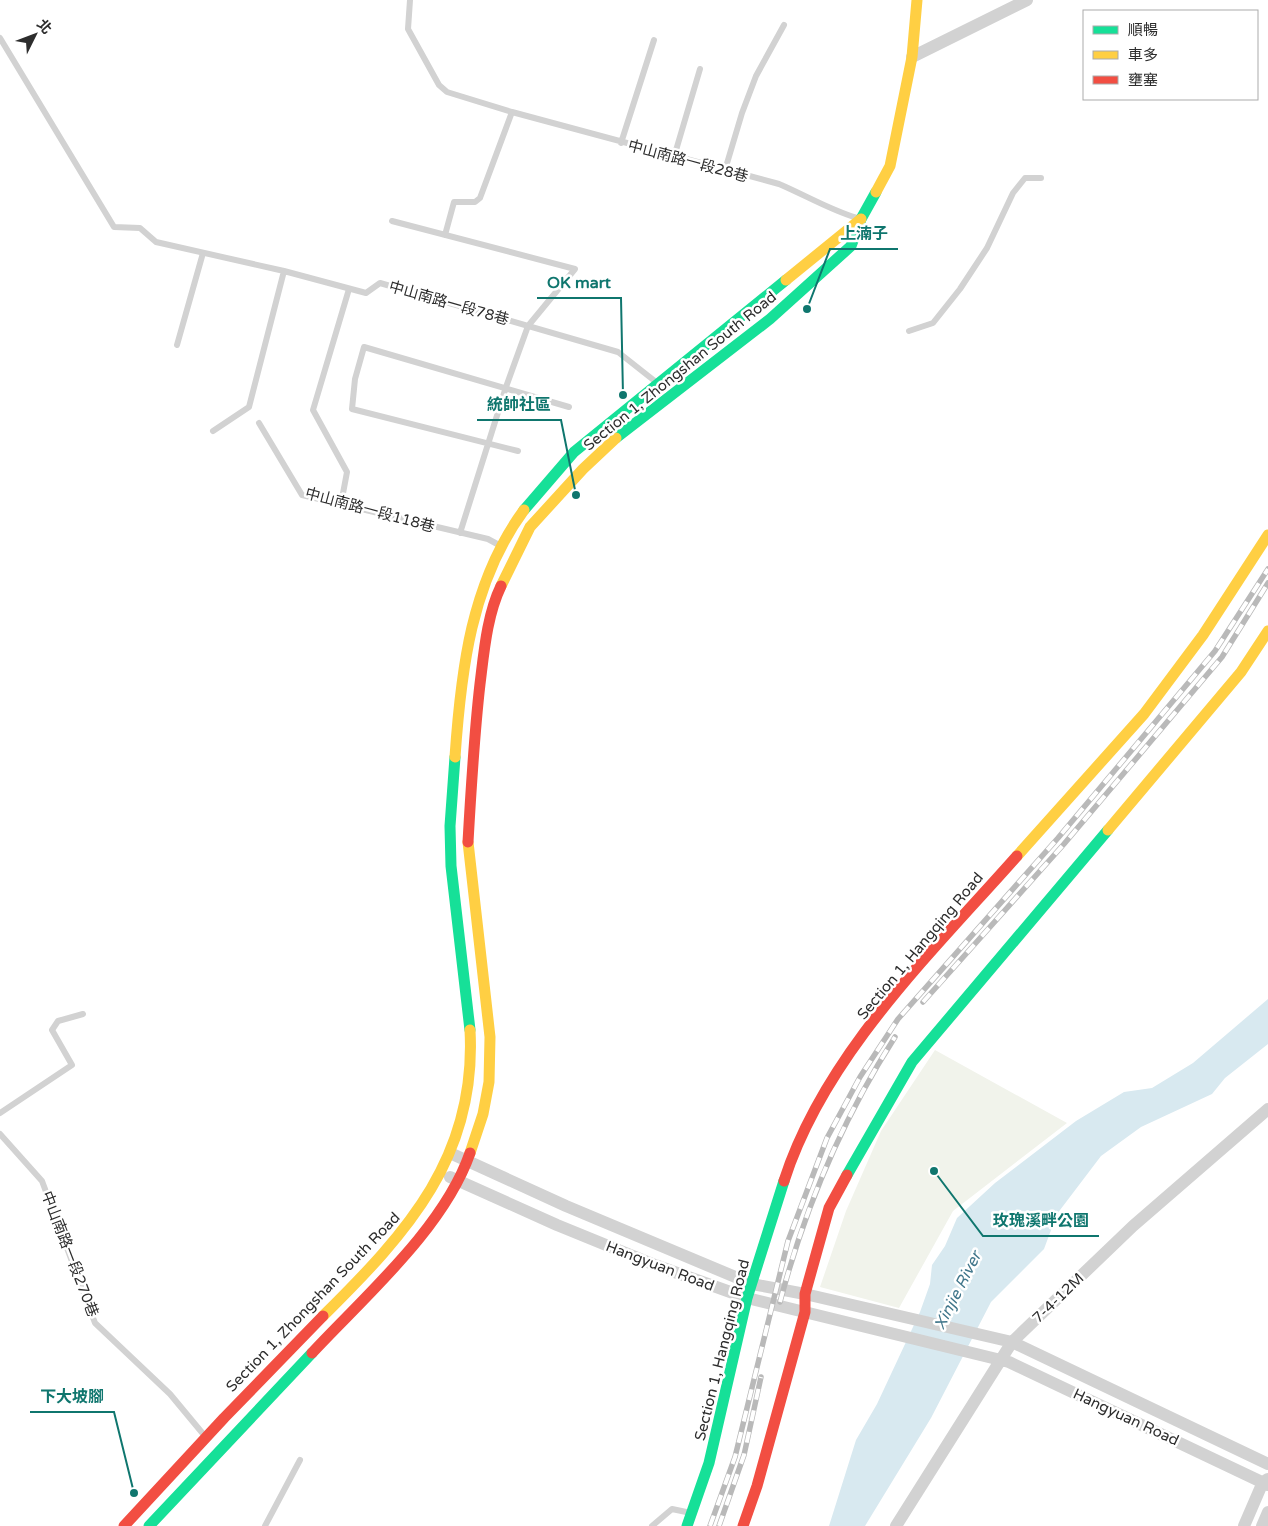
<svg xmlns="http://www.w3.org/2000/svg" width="1268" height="1526" font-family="'Varela Round','Noto Sans TC',sans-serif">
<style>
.green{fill:#f1f3eb}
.water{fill:#d8e9f0}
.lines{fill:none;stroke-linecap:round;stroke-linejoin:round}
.lane{stroke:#d2d2d2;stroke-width:6}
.street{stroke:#d2d2d2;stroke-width:12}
.fast{stroke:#16e098;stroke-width:11}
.slow{stroke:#ffcf43;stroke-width:11}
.jam{stroke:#f24e42;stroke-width:11}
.rail-casing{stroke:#b9b9b9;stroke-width:5.5}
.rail{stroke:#fff;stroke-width:4;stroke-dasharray:11;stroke-linecap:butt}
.labels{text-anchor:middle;stroke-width:5;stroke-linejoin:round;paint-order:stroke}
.street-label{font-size:15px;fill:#2d2d2d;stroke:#fff}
.water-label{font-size:16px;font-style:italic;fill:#40768b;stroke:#fff}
.leader{fill:none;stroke:#0f766e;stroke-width:2}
.callout-dot{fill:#0f766e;stroke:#fff;stroke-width:2}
.callout-label{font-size:16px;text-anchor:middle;font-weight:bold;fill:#0f766e;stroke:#fff;stroke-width:5;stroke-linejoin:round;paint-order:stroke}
</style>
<rect width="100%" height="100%" fill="#fff"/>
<path class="green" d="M935 1050 1067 1123 953 1211 899 1308 820 1287 846 1211 881 1131Z"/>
<path class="water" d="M1268 999V1044L1225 1078 1212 1094 1141 1127 1101 1156 1057 1214 1044 1249 991 1302 931 1418 865 1526H829L856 1440 877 1404 920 1312 930 1284 932 1265 945 1246 957 1218 995 1183 1076 1121 1124 1092 1152 1088 1193 1063Z"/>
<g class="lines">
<path class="lane" d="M410 0 408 29 439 85 447 92 512 112
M0 38 114 227 140 228 156 242 284 271 366 293 380 283 618 352 656 382
M621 143 654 40
M674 157 700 69
M725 170 742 113 756 76 784 25
M392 221 575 269 528 326 506 387 460 533
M445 235 454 202H475L480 198 512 112 779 184C805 195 830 210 857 218
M909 331 933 323 960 289 987 248 1013 193 1025 178H1041
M177 345 203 253
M259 423 302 495 488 539 499 545
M213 431 249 407 284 271
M518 451 352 409 355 379 364 347 569 407
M341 504 347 472 313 410 349 289
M0 1113 72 1065 52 1030 58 1021 83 1014
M0 1134 42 1181 95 1323 170 1394 204 1435
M265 1526 300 1460
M652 1526 672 1509 691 1513"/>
<path class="street" d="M912 57 1027 0
M450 1153 566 1206 752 1284 805 1294 1012 1342 1268 1464
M450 1177 557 1225 655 1265 747 1298 1009 1362 1268 1485
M896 1526 1012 1342 1133 1226 1268 1109
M1244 1526 1263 1482 1268 1479
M1262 1526 1268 1512"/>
<path class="fast" d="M616 438 770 319 851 246 861 219 876 192
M524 510 574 452 786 280
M455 757 450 826 451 866 470 1030
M847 1175 912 1062 1108 830
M149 1526 312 1353
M687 1526 709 1463 747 1298 784 1181"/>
<path class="slow" d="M876 192 890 166 912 57 917 0
M786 280 861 219
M501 586 530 527 583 469 616 438
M455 757C461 670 471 582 524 510
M1108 830 1241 672 1268 631
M468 842 490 1037 489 1082 483 1114 470 1153
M1017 856 1144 714 1203 635 1268 535
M323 1316C408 1232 477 1156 470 1030"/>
<path class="jam" d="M468 842C471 789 474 736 480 684 484 652 487 615 501 586
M784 1181C824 1056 931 953 1017 856
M312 1353C365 1296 444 1228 470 1153
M124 1526 224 1418 323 1316
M743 1526 757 1486 805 1312V1294L829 1208 847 1175"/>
<defs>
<path id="rail" d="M923 1002 1064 844 1222 657 1268 583
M780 1302C805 1207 842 1120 895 1037
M710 1526 735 1457 788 1241 827 1138 860 1077 898 1019 1058 838 1215 651 1268 569
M719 1526 744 1455 761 1377"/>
</defs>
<use href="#rail" class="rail-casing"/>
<use href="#rail" class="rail"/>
</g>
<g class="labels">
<g class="street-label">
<text transform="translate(688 161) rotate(15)" y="5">中山南路一段28巷</text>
<text transform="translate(449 303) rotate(16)" y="5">中山南路一段78巷</text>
<text transform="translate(680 371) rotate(-39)" y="5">Section 1, Zhongshan South Road</text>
<text transform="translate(370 510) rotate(15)" y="5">中山南路一段118巷</text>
<text transform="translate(920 946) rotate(-50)" y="5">Section 1, Hangqing Road</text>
<text transform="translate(70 1254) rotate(69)" y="5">中山南路一段270巷</text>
<text transform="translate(660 1266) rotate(21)" y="5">Hangyuan Road</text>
<text transform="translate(1058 1298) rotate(-44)" y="5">7-4-12M</text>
<text transform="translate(313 1302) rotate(-46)" y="5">Section 1, Zhongshan South Road</text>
<text transform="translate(722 1350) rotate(-76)" y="5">Section 1, Hangqing Road</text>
<text transform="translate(1126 1417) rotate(25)" y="5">Hangyuan Road</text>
</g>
<g class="water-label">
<text transform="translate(957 1290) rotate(-63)" y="6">Xinjie River</text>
</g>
</g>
<path class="leader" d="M807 309L830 249H898M623 395L621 298H537M576 495L561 420H477M934 1171L983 1236H1099M134 1493L114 1412H30"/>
<g class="callout-dot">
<circle cx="807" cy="309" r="5"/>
<circle cx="623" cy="395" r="5"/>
<circle cx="576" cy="495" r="5"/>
<circle cx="934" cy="1171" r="5"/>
<circle cx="134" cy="1493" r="5"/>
</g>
<g class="callout-label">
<text x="864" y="239">上湳子</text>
<text x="579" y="288">OK mart</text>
<text x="519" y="410">統帥社區</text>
<text x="1041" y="1226">玫瑰溪畔公園</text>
<text x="72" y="1402">下大坡腳</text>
</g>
<rect x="1083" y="10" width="175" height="90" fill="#ffffff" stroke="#ababab"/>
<rect x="1093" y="26" width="25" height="8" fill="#16e098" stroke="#ababab"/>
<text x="1128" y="35" font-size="15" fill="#2d2d2d">順暢</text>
<rect x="1093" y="51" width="25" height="8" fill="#ffcf43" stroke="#ababab"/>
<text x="1128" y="60" font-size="15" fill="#2d2d2d">車多</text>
<rect x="1093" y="76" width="25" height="8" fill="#f24e42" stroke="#ababab"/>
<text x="1128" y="85" font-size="15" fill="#2d2d2d">壅塞</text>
<g transform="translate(35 35) rotate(48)" stroke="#ffffff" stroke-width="4" paint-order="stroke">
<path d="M0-4L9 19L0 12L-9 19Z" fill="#2d2d2d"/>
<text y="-8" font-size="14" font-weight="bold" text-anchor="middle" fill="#2d2d2d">北</text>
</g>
</svg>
